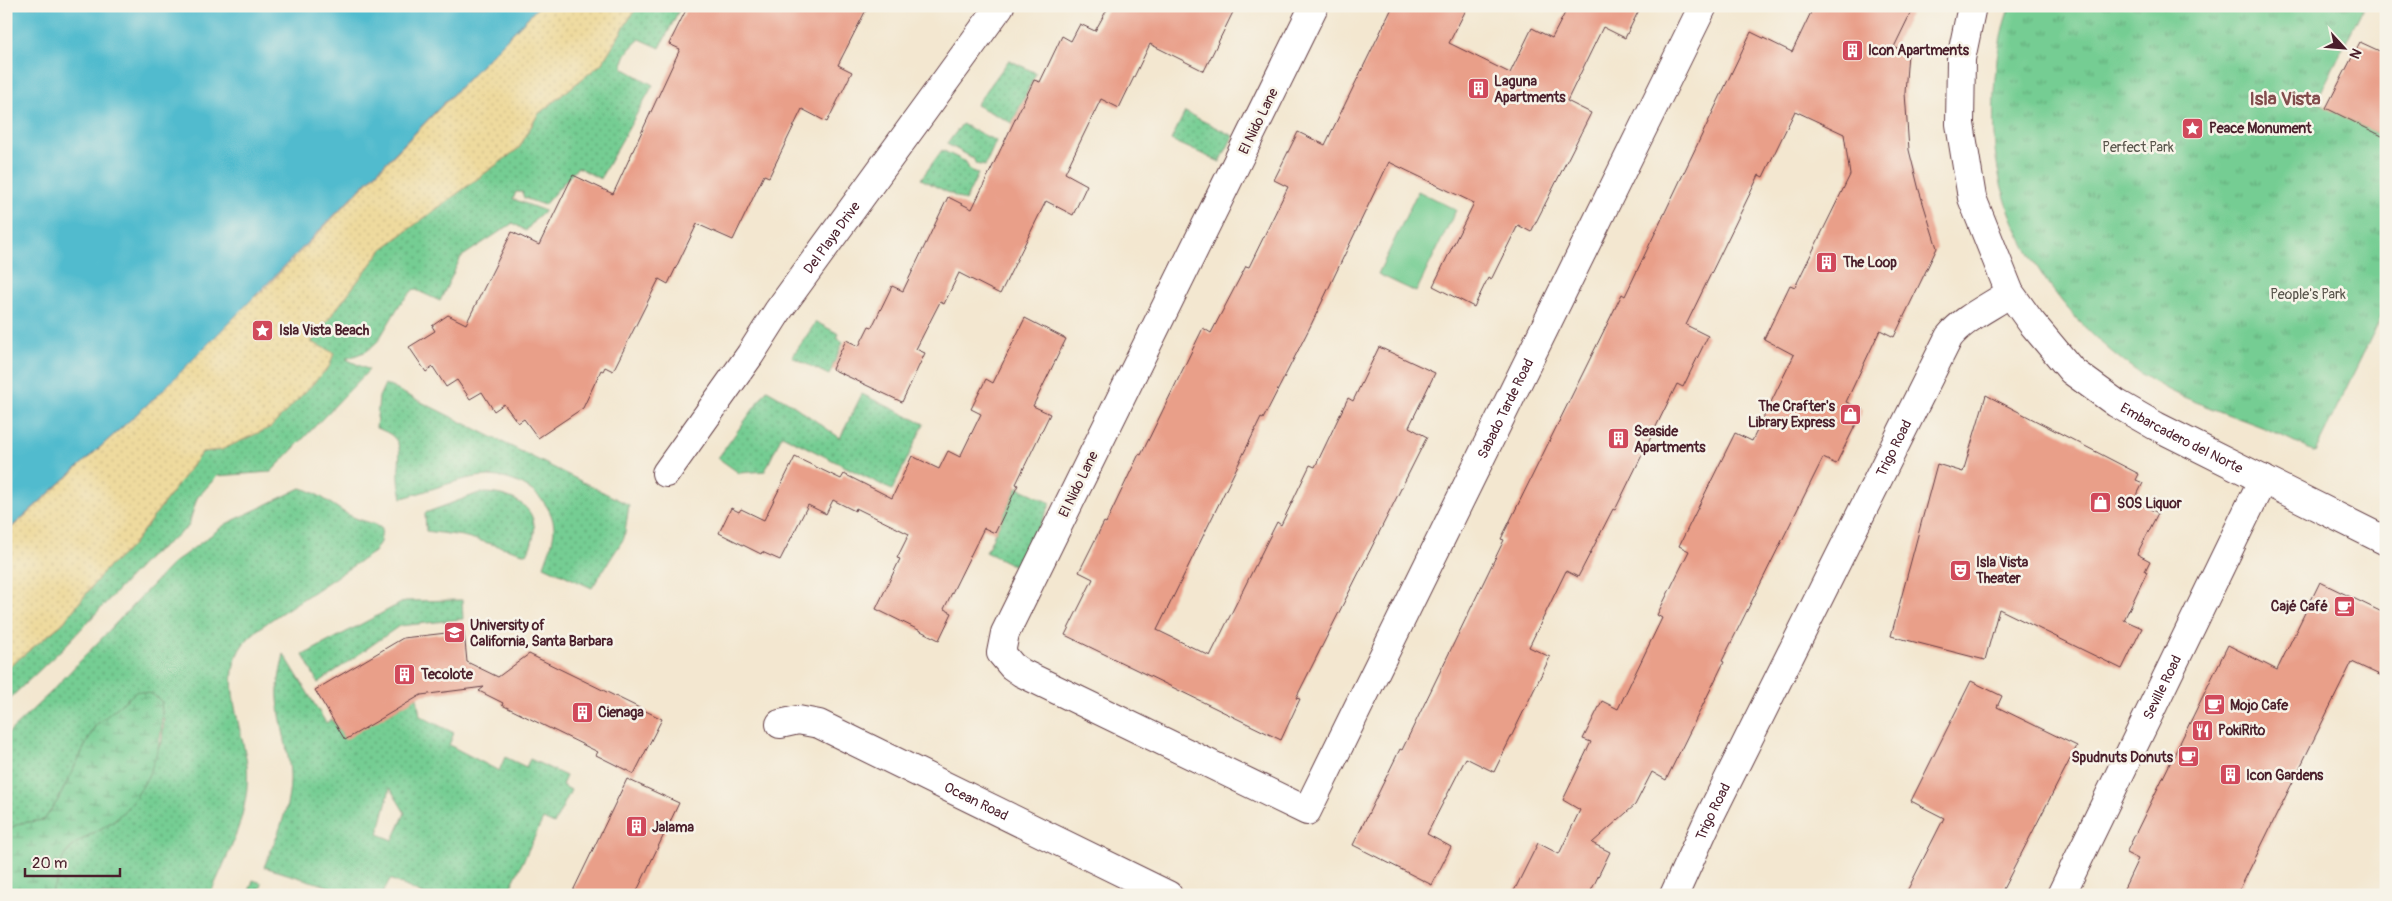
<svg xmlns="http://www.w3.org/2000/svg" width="2392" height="901" font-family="Pangolin,sans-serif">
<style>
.grass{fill:url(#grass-dots);stroke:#60765f;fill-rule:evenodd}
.wetland{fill:url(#wetland-marsh);stroke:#60765f}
.sand{fill:url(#sand-dots);stroke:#9c7c64}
.park{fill:url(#park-tufts);stroke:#60765f}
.pitch{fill:#75cd93;stroke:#60765f}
.water{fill:#51bbce;stroke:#4e6d7c}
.building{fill:#e99f89}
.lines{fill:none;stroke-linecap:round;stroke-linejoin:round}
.minor-casing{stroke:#633d44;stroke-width:30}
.minor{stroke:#fff;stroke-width:28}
.labels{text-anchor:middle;stroke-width:5;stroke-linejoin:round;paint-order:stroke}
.poi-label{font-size:14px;font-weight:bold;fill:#4a1f2b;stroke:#f7f3e8;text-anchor:start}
.street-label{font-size:14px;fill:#4a1f2b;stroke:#f7f3e8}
.park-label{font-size:14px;fill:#57534a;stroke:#f7f3e8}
.district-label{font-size:19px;font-weight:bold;fill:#824c4c;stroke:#f7f3e8}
</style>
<defs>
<pattern id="grass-dots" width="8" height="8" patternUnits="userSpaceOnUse" patternTransform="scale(1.25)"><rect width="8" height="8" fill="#75cd93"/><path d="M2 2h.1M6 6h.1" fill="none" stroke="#62a678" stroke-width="1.8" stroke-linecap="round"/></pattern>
<pattern id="wetland-marsh" width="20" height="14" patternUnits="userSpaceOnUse" patternTransform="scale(1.25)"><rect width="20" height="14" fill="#75cd93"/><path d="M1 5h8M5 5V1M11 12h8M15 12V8" fill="none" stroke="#62a678"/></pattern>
<pattern id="sand-dots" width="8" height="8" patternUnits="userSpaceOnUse" patternTransform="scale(1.25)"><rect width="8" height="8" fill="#eeda9e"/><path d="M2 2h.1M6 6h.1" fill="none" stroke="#cebb88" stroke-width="1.8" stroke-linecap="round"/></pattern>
<pattern id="park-tufts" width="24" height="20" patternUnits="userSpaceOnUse" patternTransform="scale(1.25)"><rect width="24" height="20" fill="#75cd93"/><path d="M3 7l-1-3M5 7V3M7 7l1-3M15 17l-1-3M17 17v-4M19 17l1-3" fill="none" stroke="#62a678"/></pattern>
</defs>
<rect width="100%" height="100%" fill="#f7f3e8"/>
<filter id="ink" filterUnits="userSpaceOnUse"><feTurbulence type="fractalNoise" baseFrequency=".02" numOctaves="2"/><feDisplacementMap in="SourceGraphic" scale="10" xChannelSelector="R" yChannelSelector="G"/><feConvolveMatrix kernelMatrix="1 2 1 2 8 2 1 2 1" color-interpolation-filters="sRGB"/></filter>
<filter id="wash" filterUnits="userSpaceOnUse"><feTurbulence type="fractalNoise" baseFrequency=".0096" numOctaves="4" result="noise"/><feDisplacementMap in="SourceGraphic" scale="20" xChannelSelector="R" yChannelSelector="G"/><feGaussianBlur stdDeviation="1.12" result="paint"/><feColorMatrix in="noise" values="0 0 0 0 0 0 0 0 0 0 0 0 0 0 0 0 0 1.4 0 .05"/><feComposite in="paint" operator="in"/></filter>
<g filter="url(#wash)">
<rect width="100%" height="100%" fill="#f3e7d0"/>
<path class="grass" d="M640 6H681L660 48 640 39C631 47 622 55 623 68L653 85 600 179 578 167 544 205 524 198 522 192H516L513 199 545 211 537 217 526 231 513 223 461 257 440 301 414 289 400 304 378 341 367 351 346 359 369 370 271 472 217 476 197 498 188 527 149 557 66 645 6 702V669L63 623 104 571 130 548 202 452 221 450 314 381 328 367 311 342 382 249 519 148 538 114 602 63 632 14Z
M1009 60 1036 73 1012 123 976 105Z
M1185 112 1233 136 1220 162 1171 140Z
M962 124 996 141 985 166 976 164 973 158 947 144Z
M942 150 966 162 969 169 978 174 965 201 921 179Z
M816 322 839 334 837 338 843 342 829 375 792 357Z
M385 384 629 505 624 538 592 588 544 566C548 553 557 535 553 521 546 493 516 477 488 476 463 476 427 492 402 498 401 492 399 485 399 479 397 455 409 438 376 428L379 397Z
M767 390 790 403 840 438 862 394 924 424 892 490 782 435 765 471 739 473 718 458Z
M1017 487 1051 503 1019 568 986 552Z
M301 488C321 493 335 509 353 517 364 522 374 522 382 529L380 542 374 552C349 568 324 585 298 602 280 614 259 626 244 643 218 676 243 729 247 765 251 812 228 853 210 895H49L59 875 63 857 75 844 115 820 140 789 162 740 164 719 137 692 95 726 58 800 44 820 21 823 6 830V735L49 694 172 564 226 524Z
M479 493C518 492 549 513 527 554L463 536 426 531 425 513Z
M462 600 463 619 399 626 318 683 303 655 405 601Z
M284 654 326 723 332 719 345 739 417 697 420 716 454 733 449 745 499 771 505 757 526 767 530 759 566 776 562 785 571 790 554 824 543 819 507 895H424L390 879 382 895H357L264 867C276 838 291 808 290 775 289 750 280 725 278 699 277 683 281 669 284 654ZM390 788 405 813 393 840 378 834Z
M253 880 262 883 259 895H248Z"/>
<path class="wetland" d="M137 691 152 694 161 701C167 743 147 794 114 820 97 833 77 838 64 856 61 861 61 868 60 874 58 881 53 888 49 895H6V830L21 823 44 820 58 800 95 726Z"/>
<path class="sand" d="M539 6H640L632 14 602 63 538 114 519 148 382 249 311 342 334 353 329 367 271 427 221 450 202 452 130 548 104 571 63 623 6 669V533L161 392 215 319 259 294Z"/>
<path class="park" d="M2010 6H2364L2316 102 2386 138V307L2315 452C2299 444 2283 436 2267 429 2229 414 2188 402 2152 381 2079 336 2014 256 1998 170 1993 144 1993 118 1994 91 1996 62 1999 34 2010 6Z"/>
<path class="pitch" d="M1418 191 1456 210 1416 292 1378 274Z"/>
<path class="water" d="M6 6H539L161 392 6 532Z"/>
<g id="blocks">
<path class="building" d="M688 6H868L838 65 852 72 827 122 802 109 769 177 764 175 733 240 697 224 668 284 659 279 613 371 605 367 603 371 601 370 583 408 538 438 524 419 518 423 504 404 494 411 482 392 470 399 457 380 446 387 433 367 426 372 409 347 435 331 432 326 448 315 466 324 512 232 539 245 573 175 613 194 680 49 669 44Z
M1109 6H1236L1204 71 1150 44 1119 108 1101 99 1065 173 1087 185 1073 215 1046 201 1000 294 959 273 944 304 940 302 916 349 925 353 902 402 832 369 846 340 859 346 869 326 872 327 892 286 903 291 948 197 972 209 1034 80 1040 82 1062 36 1071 41 1080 24 1095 31Z
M1393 6H1468L1449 43 1510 73 1532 28 1552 38 1567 9 1561 6H1641L1625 38 1603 27 1567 101 1591 113 1531 232 1518 225 1491 280 1488 278 1474 307 1433 286 1474 203 1389 162 1310 327 1263 419 1261 418 1157 630 1210 656 1277 522 1281 525 1310 465 1315 467 1348 398 1353 401 1379 347 1435 373 1409 427 1427 437 1296 698 1300 699 1281 740 1065 635 1093 579 1079 572 1104 522 1106 523 1139 454 1141 455 1203 328 1211 333 1246 266 1249 267 1288 187 1274 180 1298 132 1325 145Z
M1814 6H1914L1894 47 1908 53 1905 93 1909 150 1919 190 1937 248 1894 337 1880 330 1846 402 1863 410 1836 464 1823 458 1722 661 1724 662 1666 780 1652 772 1635 805 1592 843 1610 852 1589 895H1512L1538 843 1559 854 1580 810 1563 800 1591 742 1583 739 1602 701 1618 709 1662 618 1657 615 1689 551 1679 546 1735 433 1752 441 1794 355 1764 339 1790 285 1795 287 1850 175 1844 134 1795 111 1763 177 1759 175 1686 325 1708 336 1683 387 1677 384 1615 510 1613 509 1578 577 1566 571 1529 647 1550 657 1494 772 1466 758 1427 834 1451 847 1432 885 1353 845 1400 749 1402 750 1504 540 1501 539 1622 294 1625 296 1751 32 1792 52Z
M2360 42 2386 54V138L2326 108Z
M1025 318 1066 339 1033 406 1050 414 1016 484 1018 485 995 533 984 528 944 609 952 613 939 640 876 609 900 559 897 558 909 534 856 508 855 511 833 500 826 514 808 505 780 560 762 552 761 554 719 533 731 508 739 512 741 509 764 520 795 457 841 479 844 474 892 498 912 456 939 469 948 451 960 457 981 414 971 409 986 379 993 383Z
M1986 395 2139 474 2136 480 2143 483 2134 501 2158 513 2137 554 2150 561 2145 571 2147 572 2124 620 2142 628 2122 669 1999 609 1985 660 1891 636 1937 464 1963 472Z
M2320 582 2386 614V678L2352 662 2237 895H2121L2138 859 2126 853 2228 645 2277 670Z
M464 631 467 662 498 677 529 654 662 719 634 774 596 755 598 752 502 705 503 703 479 691 484 687 421 695 345 740 315 690 403 638Z
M1971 681 2002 696 1997 707 2077 746 2000 895H1905L1944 818 1911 801Z
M627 779 679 803 635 895H571Z"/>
</g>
</g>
<g filter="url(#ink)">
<use href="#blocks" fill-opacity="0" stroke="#633d44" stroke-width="1"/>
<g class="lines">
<defs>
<g id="minor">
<path id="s1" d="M1314 6 1005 633 1001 653 1012 666 1022 673 1307 811 1703 6"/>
<path id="s2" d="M1972 6 1961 59 1960 124 1972 198 2010 293 2031 322 2072 371 2116 403 2156 426 2386 541"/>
<path id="s3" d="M666 473 750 355 778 311 1000 6"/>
<path id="s4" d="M780 724 798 720 819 724 1168 895"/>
<path id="s5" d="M1674 895 1709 818 1949 337C1964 318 1990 307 2010 293"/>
<path id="s6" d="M2061 895 2263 479"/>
</g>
</defs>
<use href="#minor" class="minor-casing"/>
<use href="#minor" class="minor"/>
</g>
</g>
<defs>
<symbol id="building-square" viewBox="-11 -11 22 22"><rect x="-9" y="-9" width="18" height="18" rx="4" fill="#d1495b" stroke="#f7f3e8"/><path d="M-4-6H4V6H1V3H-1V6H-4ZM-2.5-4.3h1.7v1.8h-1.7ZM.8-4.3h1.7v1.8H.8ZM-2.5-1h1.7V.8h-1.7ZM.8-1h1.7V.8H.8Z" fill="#fff"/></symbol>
<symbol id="sight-square" viewBox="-11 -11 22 22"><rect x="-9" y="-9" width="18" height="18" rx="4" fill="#d1495b" stroke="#f7f3e8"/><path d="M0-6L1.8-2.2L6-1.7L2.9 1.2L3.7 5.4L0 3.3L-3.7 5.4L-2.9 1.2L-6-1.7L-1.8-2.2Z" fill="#fff"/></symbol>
<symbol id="shop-square" viewBox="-11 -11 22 22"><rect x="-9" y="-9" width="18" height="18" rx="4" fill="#d1495b" stroke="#f7f3e8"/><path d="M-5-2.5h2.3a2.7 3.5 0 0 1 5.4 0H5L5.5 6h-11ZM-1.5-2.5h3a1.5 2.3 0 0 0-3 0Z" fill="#fff"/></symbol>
<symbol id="theatre-square" viewBox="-11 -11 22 22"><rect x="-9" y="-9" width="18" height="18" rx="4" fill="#d1495b" stroke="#f7f3e8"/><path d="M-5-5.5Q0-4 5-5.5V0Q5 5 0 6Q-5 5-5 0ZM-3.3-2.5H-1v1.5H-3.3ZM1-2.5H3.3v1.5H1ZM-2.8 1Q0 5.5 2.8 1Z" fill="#fff"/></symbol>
<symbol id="cafe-square" viewBox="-11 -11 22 22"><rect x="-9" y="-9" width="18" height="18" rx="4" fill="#d1495b" stroke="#f7f3e8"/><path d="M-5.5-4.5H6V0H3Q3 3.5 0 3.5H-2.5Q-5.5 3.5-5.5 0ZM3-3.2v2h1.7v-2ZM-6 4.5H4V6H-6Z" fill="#fff"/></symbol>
<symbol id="university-square" viewBox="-11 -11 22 22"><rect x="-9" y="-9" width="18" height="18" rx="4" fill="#d1495b" stroke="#f7f3e8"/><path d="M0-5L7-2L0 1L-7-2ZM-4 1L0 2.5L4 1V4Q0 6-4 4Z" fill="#fff"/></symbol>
<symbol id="restaurant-square" viewBox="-11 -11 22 22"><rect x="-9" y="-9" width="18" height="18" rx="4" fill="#d1495b" stroke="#f7f3e8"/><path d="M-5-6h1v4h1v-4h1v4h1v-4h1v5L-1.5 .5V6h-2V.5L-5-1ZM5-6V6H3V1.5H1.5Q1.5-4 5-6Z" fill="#fff"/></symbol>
</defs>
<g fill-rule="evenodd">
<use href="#building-square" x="1840" y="38" width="25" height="25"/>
<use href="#building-square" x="1466" y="76" width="25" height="25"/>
<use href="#sight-square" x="2180" y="116" width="25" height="25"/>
<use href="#building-square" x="1814" y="250" width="25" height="25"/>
<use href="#sight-square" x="250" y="318" width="25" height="25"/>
<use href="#shop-square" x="1838" y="402" width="25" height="25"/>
<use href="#building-square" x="1606" y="426" width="25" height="25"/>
<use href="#shop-square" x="2088" y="490" width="25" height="25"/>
<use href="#theatre-square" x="1948" y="558" width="25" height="25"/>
<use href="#cafe-square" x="2332" y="594" width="25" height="25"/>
<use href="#university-square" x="442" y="620" width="25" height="25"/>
<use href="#building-square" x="392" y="662" width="25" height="25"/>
<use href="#cafe-square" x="2202" y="692" width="25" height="25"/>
<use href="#building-square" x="570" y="700" width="25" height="25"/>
<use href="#restaurant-square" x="2190" y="718" width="25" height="25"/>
<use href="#cafe-square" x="2176" y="744" width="25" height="25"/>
<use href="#building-square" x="2218" y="762" width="25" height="25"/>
<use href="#building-square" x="624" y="814" width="25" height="25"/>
</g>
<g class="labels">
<g class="poi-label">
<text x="1868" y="55">Icon Apartments</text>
<text x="1494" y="86">Laguna<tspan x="1494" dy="16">Apartments</tspan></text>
<text x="2209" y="133">Peace Monument</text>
<text x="1843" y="267">The Loop</text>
<text x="279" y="335">Isla Vista Beach</text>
<text x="1835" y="411" text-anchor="end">The Crafter's<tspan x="1835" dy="16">Library Express</tspan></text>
<text x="1634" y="436">Seaside<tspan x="1634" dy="16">Apartments</tspan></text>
<text x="2117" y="508">SOS Liquor</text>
<text x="1976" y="567">Isla Vista<tspan x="1976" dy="16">Theater</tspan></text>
<text x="2328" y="611" text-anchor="end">Cajé Café</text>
<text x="470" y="630">University of<tspan x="470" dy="16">California, Santa Barbara</tspan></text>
<text x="421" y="679">Tecolote</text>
<text x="2230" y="710">Mojo Cafe</text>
<text x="598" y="717">Cienaga</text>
<text x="2218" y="735">PokiRito</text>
<text x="2173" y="762" text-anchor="end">Spudnuts Donuts</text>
<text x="2246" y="780">Icon Gardens</text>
<text x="652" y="832">Jalama</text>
</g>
<g class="street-label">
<text transform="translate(1258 121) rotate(-64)" y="5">El Nido Lane</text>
<text dy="5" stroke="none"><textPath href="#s3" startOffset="288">Del Playa Drive</textPath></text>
<text dy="5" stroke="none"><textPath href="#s1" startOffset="1514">Sabado Tarde Road</textPath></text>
<text dy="5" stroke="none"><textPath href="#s2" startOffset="525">Embarcadero del Norte</textPath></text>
<text dy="5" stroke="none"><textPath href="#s5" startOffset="498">Trigo Road</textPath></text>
<text transform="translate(1078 484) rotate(-64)" y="5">El Nido Lane</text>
<text dy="5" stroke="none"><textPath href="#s6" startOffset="231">Seville Road</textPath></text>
<text dy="5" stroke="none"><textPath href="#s4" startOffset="215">Ocean Road</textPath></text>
<text dy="5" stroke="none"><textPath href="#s5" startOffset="92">Trigo Road</textPath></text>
</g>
<g class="park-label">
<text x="2138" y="152">Perfect Park</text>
<text x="2308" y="299">People's Park</text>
</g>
<g class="district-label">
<text x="2285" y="105">Isla Vista</text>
</g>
</g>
<rect width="2392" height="901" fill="none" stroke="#f7f3e8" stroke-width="25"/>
<g transform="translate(2344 48) rotate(116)" stroke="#f7f3e8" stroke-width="4" paint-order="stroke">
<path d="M0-4L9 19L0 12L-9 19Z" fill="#4a1f2b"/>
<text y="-8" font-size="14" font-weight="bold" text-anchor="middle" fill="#4a1f2b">N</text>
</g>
<path d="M25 868v8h95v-8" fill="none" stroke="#4a1f2b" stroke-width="2.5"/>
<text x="32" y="868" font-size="15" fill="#4a1f2b" stroke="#f7f3e8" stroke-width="4" paint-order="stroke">20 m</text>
</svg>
